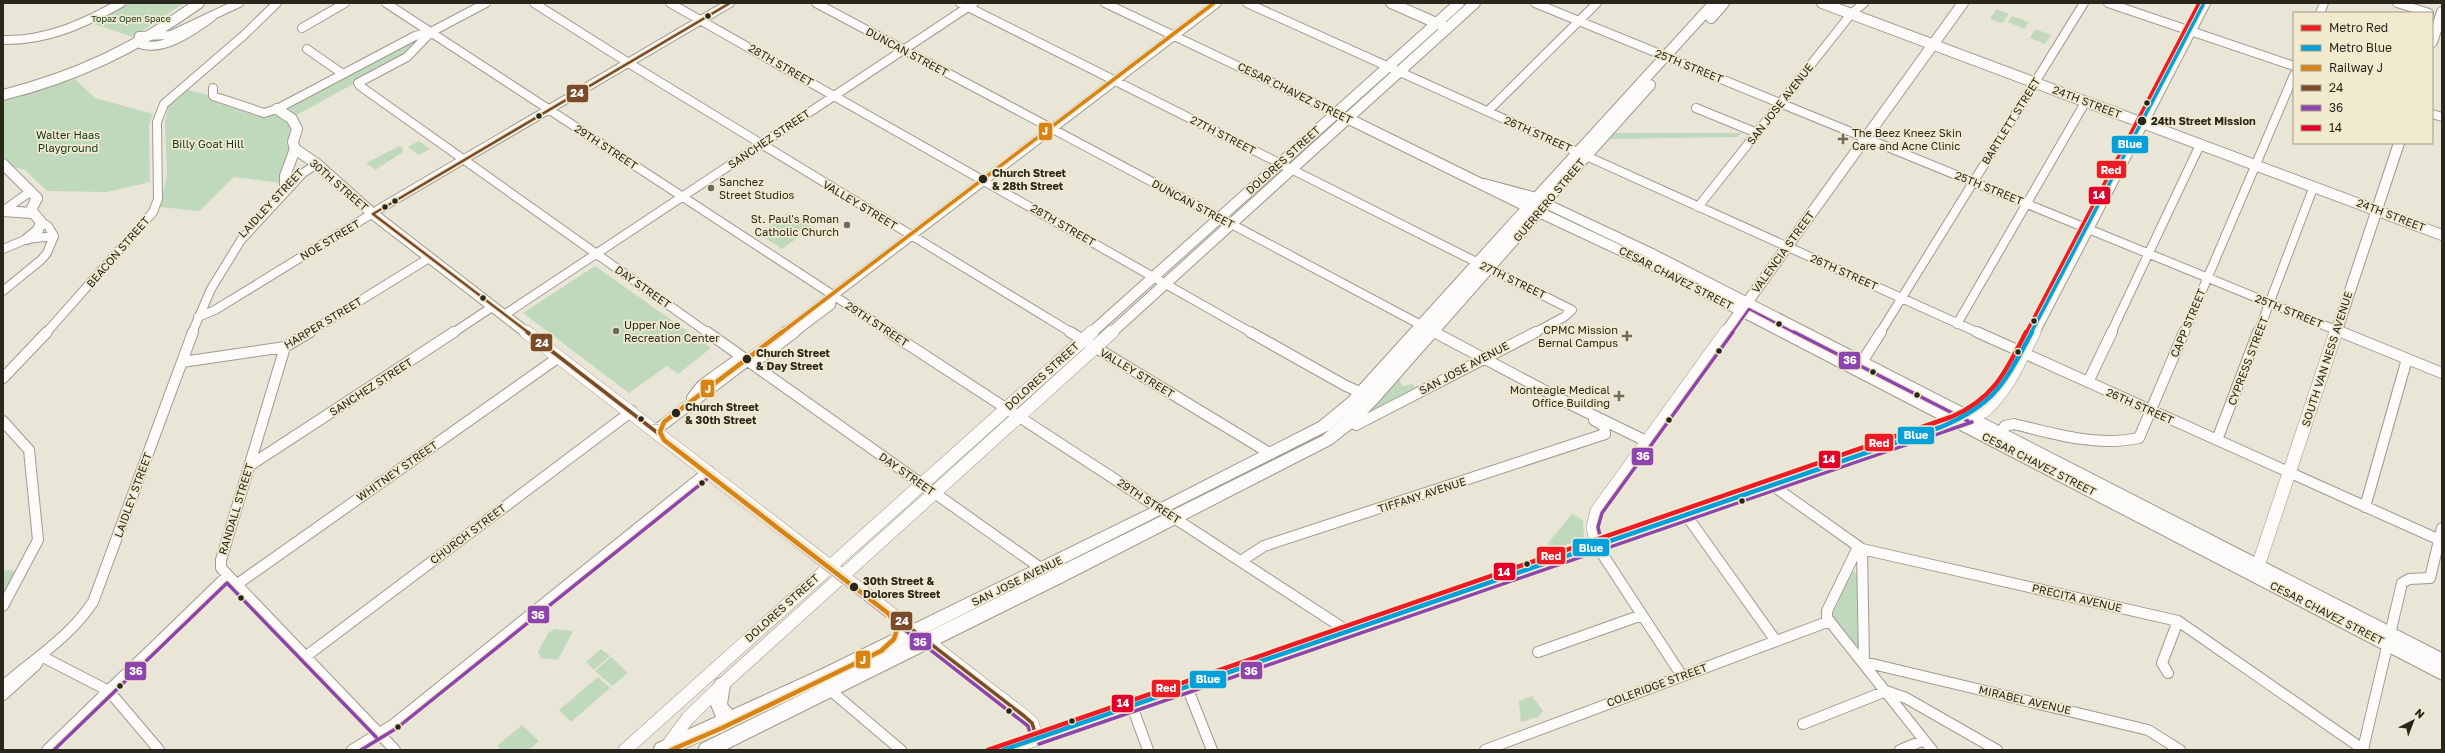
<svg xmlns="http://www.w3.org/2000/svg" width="2445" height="753" font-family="'Golos Text',sans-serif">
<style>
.green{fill:#c0d9bd}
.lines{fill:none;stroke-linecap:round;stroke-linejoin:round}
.street-far1-casing{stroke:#9e9b90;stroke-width:10}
.street-casing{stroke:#9e9b90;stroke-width:12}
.secondary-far1-casing{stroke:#9e9b90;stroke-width:12}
.secondary-casing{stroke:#9e9b90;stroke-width:14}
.primary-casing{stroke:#9e9b90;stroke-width:2}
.street-far1{stroke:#fcfbf9;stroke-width:8}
.street{stroke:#fcfbf9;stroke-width:10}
.secondary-far1{stroke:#fcfbf9;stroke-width:10}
.secondary{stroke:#fcfbf9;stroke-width:13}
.primary{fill:#fcfbf9;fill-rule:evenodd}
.tram{stroke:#c0bfbb;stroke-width:1}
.bus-1-far1-casing{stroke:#f1eacf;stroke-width:5}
.bus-1-casing{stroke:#f1eacf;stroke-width:6}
.bus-2-far1-casing{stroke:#f1eacf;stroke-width:5}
.bus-2-casing{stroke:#f1eacf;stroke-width:6}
.bus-3-far1-casing{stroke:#f1eacf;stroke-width:5}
.bus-3-casing{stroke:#f1eacf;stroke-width:6}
.bus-1-far1{stroke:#7a4b2a;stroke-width:2.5}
.bus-1{stroke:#7a4b2a;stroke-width:3.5}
.bus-2-far1{stroke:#8e44ad;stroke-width:2.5}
.bus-2{stroke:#8e44ad;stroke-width:3.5}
.bus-3-far1{stroke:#e4002b;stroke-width:2.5}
.bus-3{stroke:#e4002b;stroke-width:3.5}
.rail-1-far1-casing{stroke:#f1eacf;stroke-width:6}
.rail-1-casing{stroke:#f1eacf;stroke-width:8}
.rail-1-far1{stroke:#d88313;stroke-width:3.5}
.rail-1{stroke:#d88313;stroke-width:4.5}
.metro-1-far1-casing{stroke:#f1eacf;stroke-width:6}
.metro-1-casing{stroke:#f1eacf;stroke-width:8}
.metro-2-far1-casing{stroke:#f1eacf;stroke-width:6}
.metro-2-casing{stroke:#f1eacf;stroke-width:8}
.metro-1-far1{stroke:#ed1c24;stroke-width:3.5}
.metro-1{stroke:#ed1c24;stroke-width:4.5}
.metro-2-far1{stroke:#04a0da;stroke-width:3.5}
.metro-2{stroke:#04a0da;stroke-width:4.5}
.bus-dot{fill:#29261c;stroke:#f1eacf;stroke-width:1.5}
.poi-dot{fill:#6c695d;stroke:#f1eacf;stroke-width:1.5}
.labels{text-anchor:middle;stroke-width:3.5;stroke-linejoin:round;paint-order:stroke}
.far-park-label{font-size:9px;fill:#10381c;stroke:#f1eacf}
.street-label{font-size:11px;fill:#29261c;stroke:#f1eacf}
.stop-label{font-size:11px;font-weight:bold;fill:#29261c;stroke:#f1eacf;text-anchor:start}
.poi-label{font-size:11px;fill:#29261c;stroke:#f1eacf;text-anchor:start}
.park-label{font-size:11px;fill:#10381c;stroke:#f1eacf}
.line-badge{stroke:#f1eacf;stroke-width:1.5}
.badge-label{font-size:11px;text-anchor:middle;font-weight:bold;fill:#fff}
</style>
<rect width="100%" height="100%" fill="#e9e5d7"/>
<path class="green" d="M127 3H184L133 37 91 23Z
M1996 9 2009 14 2002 23 1990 19Z
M2012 16 2029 22 2024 29 2008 22Z
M2035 29 2051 35 2045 44 2030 38Z
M422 37 406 55 295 116 285 108 412 40Z
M75 79 95 98 153 114 149 124 150 182 107 192 47 191 25 170 11 166 3 159V99Z
M185 89 208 95V100L260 117 273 113 287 121 291 130 286 144 295 149 282 183 234 177 200 211 159 207 167 177 165 121 169 104Z
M1615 133H1741L1738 137 1610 139Z
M419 141 430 149 419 155 408 147Z
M399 146 403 148V152L375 170 366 163Z
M789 212 812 227 782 249 759 234Z
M595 266 711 348 678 374 667 366 629 393 523 313Z
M1399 378 1402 386 1412 384 1416 388 1353 424Z
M1572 514 1583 520 1584 538 1553 550 1548 543Z
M3 570 17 571 3 599Z
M1852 571 1857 573 1858 645 1856 646 1832 615Z
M555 629 573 631 558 660 541 658 538 652 548 633Z
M601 649 610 656 594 670 586 662Z
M611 657 628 673 612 686 595 671Z
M598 677 610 688 571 722 559 710Z
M1532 696 1543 711 1538 717 1521 722 1519 701Z
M522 725 539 741 529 750H501L497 746Z"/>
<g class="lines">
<defs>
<path id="street-far1" d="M386 3 891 333
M534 3 635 67 1072 333
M670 3 1252 333
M816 3 1436 333
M960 3 1572 310 1564 317 1534 333
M1105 3 1336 113
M1247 3 1979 333
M1535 3 2343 333
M2108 3 2294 66
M2397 3 2429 13
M2320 13 2324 3
M212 17C194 30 161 54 138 43L139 36 171 35 239 3
M302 28 345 3
M431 32 407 57 358 83 360 86 708 333
M3 40C47 41 83 24 121 3
M307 49 343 74
M213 88V96L264 113 277 109 415 36 431 32 486 3
M1696 108 1757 133
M1488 111 1597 3
M2432 114 2442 117
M1698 207 1851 14 1864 3
M3 211 31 191
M3 249 27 239 54 236
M3 291 41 260 47 253 54 236 48 226 41 222
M504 315 974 3
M198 317 215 310 386 205 730 3
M1957 324 2086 101
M46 333 153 212 158 199 157 122 164 104 243 36 277 3
M192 333 211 289 241 240 303 173 317 164
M308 333 429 258
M453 333 492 307
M784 333 1217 3
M794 333 831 305 833 295
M1880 333 2084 3
M2111 333 2198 149
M2184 333 2294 75
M2258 333 2312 191"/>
<path id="street" d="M707 332 1042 569
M889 332 1349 632
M1070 332 1271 454
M1250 332 1346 386 1367 395
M1434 332 1570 404 1646 441
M1977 332 2442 541
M2341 332 2442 373
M285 347 221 560V568L395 750
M182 362 285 347 310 332
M1862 362 1881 332
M3 378 47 332
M2088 382 2112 332
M692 398 702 385 734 362 762 357 795 332
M3 421 29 450 38 540 3 606
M1356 425 1536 332
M656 430 785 332
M2000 433 2005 426 2014 424C2055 434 2097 447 2139 438L2184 332
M2217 440 2258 332
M249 466 454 332
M1772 485 1862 549 2178 621 2364 750
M2365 507 2407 359
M1686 515 1776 641
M1597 546 1682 676
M1858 547 1827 611V618L1932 750
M1862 549 1864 662
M1241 561 1264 546 1605 434 1604 426 1594 420
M236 585 559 357
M1538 652 1642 615
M41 656 109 691 159 750
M305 657 632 411
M1864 662 2148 730 2180 750
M2168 673 2162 663 2178 621
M3 686C34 659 70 637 93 602L193 332
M1187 687 1212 750
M830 690 901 750
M3 695 36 665 40 658
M1132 706 1148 750
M1803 724 1886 691 1906 698 1997 750
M2363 749 2402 583 2409 579 2430 578 2442 528
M47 750 227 576
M352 750 394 724 709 471
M1485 750 1830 621
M1900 750 1924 740"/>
<path id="secondary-far1" d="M1391 3 1443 26
M1822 3 2442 235
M1711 18 1724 3
M2432 42 2442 12
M3 95C78 76 136 48 199 3
M277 109 292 119 297 129 293 142 295 149 317 164 373 214 527 333
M1341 115 1528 207
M3 164 37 198 31 210 41 222 38 230 27 239
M1484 184 1536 198 1714 3
M285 186V176L295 149
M1545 202 1650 85
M3 211 32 213
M1091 333 1459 3
M1111 333 1475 3
M1725 333 1963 3
M2034 333 2205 3
M2336 333 2399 143"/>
<path id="secondary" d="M526 332 1024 716 1032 723 1037 739
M1597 546 1593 527 1597 511 1726 332
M2255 575 2336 332
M666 748 688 718 722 685 1112 332
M625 750 1092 332
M1005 750 1984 411C2008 390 2020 360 2034 332"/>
<path id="primary" d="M1536 194 1655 250 2442 653V680L1698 294 1696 291 1698 288 1703 286 1677 272 1676 277H1666L1540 218 1379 401 1356 425 1332 444 1061 583 725 750H698L701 744 821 685 681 750H653L656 744 716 717 709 700 716 680 722 677 728 680 730 685 727 704 732 710 820 670 1157 505 1319 422 1348 398 1532 195ZM1547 209 1645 256 1652 260 1546 210ZM1351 412 1322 436 880 656 1329 430Z"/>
</defs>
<use href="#street-far1" class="street-far1-casing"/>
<use href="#street" class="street-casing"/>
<use href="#secondary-far1" class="secondary-far1-casing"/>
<use href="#secondary" class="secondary-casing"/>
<use href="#primary" class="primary-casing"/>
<use href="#street-far1" class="street-far1"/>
<use href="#street" class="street"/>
<use href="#secondary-far1" class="secondary-far1"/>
<use href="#secondary" class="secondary"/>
<use href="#primary" class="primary"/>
<path class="tram" d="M591 381 650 425 665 424 682 412
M648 425 664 440"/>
<defs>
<path id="bus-1-far1" d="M373 214 529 333
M373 214 730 3"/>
<path id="bus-1" d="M527 332 1024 716 1032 723 1037 739
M1005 750 1037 739"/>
<path id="bus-2-far1" d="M1732 333 1749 309 1795 333"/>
<path id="bus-2" d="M1794 332 1968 421
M706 475 1028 726 1032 740
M1602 545 1598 527 1602 513 1733 332
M1039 744 1972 422
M54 750 227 583 376 737
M361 750 397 728 712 475"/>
<path id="bus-3-far1" d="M2028 333 2199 3"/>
<path id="bus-3" d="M1003 745 1981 407C2003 387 2015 358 2029 332"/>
</defs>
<use href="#bus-1-far1" class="bus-1-far1-casing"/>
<use href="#bus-1" class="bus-1-casing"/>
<use href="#bus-2-far1" class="bus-2-far1-casing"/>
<use href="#bus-2" class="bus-2-casing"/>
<use href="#bus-3-far1" class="bus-3-far1-casing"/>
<use href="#bus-3" class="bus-3-casing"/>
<use href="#bus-1-far1" class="bus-1-far1"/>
<use href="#bus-1" class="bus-1"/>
<use href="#bus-2-far1" class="bus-2-far1"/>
<use href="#bus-2" class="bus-2"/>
<use href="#bus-3-far1" class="bus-3-far1"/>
<use href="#bus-3" class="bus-3"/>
<defs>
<path id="rail-1-far1" d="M781 333 1214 3"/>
<path id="rail-1" d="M671 750 722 728 881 651 894 639 897 629 889 614 664 440 660 432 664 422 782 332"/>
</defs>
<use href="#rail-1-far1" class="rail-1-far1-casing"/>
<use href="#rail-1" class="rail-1-casing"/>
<use href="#rail-1-far1" class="rail-1-far1"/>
<use href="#rail-1" class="rail-1"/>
<defs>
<path id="metro-1-far1" d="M2026 333 2199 3"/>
<path id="metro-1" d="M988 750 1951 417C1994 399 2006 371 2026 332"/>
<path id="metro-2-far1" d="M2031 333 2203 5"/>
<path id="metro-2" d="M1003 750 1941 427C1996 404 2005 382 2032 332"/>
</defs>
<use href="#metro-1-far1" class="metro-1-far1-casing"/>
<use href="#metro-1" class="metro-1-casing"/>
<use href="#metro-2-far1" class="metro-2-far1-casing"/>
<use href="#metro-2" class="metro-2-casing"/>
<use href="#metro-1-far1" class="metro-1-far1"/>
<use href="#metro-1" class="metro-1"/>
<use href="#metro-2-far1" class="metro-2-far1"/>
<use href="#metro-2" class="metro-2"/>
</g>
<g class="bus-dot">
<circle cx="708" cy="16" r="3.5"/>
<circle cx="2147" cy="103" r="3.5"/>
<circle cx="539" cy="116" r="3.5"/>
<circle cx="2142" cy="121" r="5"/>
<circle cx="983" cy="179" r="5"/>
<circle cx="395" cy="201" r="3.5"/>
<circle cx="385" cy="207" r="3.5"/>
<circle cx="483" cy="298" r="3.5"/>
<circle cx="2034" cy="321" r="3.5"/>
<circle cx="1779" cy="324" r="3.5"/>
<circle cx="1719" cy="351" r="3.5"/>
<circle cx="2018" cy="352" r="3.5"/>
<circle cx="747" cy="359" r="5"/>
<circle cx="1873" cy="372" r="3.5"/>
<circle cx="1917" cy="395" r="3.5"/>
<circle cx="676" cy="413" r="5"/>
<circle cx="641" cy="419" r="3.5"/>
<circle cx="1669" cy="420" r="3.5"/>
<circle cx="702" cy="483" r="3.5"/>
<circle cx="1742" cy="501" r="3.5"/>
<circle cx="1527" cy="564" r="3.5"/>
<circle cx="854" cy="587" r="5"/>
<circle cx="241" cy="598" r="3.5"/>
<circle cx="120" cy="686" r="3.5"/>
<circle cx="1009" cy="711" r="3.5"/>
<circle cx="1072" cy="721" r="3.5"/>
<circle cx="398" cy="727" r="3.5"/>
</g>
<g class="poi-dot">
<path d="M1841 133h4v4h4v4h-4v4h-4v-4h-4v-4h4z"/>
<circle cx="711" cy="188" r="4"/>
<circle cx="847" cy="225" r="4"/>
<circle cx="616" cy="331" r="4"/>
<path d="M1625 330h4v4h4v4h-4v4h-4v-4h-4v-4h4z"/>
<path d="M1617 390h4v4h4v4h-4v4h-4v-4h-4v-4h4z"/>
</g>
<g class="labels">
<g class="far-park-label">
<text x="131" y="22">Topaz Open Space</text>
</g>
<g class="street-label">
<text transform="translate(907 52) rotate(28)" y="4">DUNCAN STREET</text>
<text transform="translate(781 65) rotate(30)" y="4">28TH STREET</text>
<text transform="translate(1689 66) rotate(22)" y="4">25TH STREET</text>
<text transform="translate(1295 93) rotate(26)" y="4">CESAR CHAVEZ STREET</text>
<text transform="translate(2087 102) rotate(21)" y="4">24TH STREET</text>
<text transform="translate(1780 104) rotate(-52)" y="4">SAN JOSE AVENUE</text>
<text transform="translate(2011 121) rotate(-58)" y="4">BARTLETT STREET</text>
<text transform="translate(1538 134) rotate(24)" y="4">26TH STREET</text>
<text transform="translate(1223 135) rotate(27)" y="4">27TH STREET</text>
<text transform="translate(769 139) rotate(-34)" y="4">SANCHEZ STREET</text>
<text transform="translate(606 147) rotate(33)" y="4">29TH STREET</text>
<text transform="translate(1283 160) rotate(-42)" y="4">DOLORES STREET</text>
<text transform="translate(339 185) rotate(41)" y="4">30TH STREET</text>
<text transform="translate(1989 188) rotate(22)" y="4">25TH STREET</text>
<text transform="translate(1549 200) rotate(-50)" y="4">GUERRERO STREET</text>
<text transform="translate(271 203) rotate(-47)" y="4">LAIDLEY STREET</text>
<text transform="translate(1193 204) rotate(28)" y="4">DUNCAN STREET</text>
<text transform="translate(860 205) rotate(31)" y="4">VALLEY STREET</text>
<text transform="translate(2391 215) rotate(21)" y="4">24TH STREET</text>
<text transform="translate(1063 225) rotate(30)" y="4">28TH STREET</text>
<text transform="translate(330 240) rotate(-31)" y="4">NOE STREET</text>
<text transform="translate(118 252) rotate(-49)" y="4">BEACON STREET</text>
<text transform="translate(1783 252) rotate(-54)" y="4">VALENCIA STREET</text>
<text transform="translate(1844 272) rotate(24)" y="4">26TH STREET</text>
<text transform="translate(1676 278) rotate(27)" y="4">CESAR CHAVEZ STREET</text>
<text transform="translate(1513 280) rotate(26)" y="4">27TH STREET</text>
<text transform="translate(643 287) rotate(35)" y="4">DAY STREET</text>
<text transform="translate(2289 311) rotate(22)" y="4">25TH STREET</text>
<text transform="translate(323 323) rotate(-31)" y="4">HARPER STREET</text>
<text transform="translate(2188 323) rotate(-67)" y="4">CAPP STREET</text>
<text transform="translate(877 324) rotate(33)" y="4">29TH STREET</text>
<text transform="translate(2327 359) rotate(-72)" y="4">SOUTH VAN NESS AVENUE</text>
<text transform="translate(2248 361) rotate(-69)" y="4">CYPRESS STREET</text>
<text transform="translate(1464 368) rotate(-28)" y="4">SAN JOSE AVENUE</text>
<text transform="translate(1137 373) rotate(31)" y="4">VALLEY STREET</text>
<text transform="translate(1042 376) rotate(-42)" y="4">DOLORES STREET</text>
<text transform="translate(371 387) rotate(-33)" y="4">SANCHEZ STREET</text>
<text transform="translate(2140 406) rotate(24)" y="4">26TH STREET</text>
<text transform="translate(2039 464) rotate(27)" y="4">CESAR CHAVEZ STREET</text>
<text transform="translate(397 471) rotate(-35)" y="4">WHITNEY STREET</text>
<text transform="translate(907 474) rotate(35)" y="4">DAY STREET</text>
<text transform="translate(133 495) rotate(-70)" y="4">LAIDLEY STREET</text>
<text transform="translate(1422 495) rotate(-18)" y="4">TIFFANY AVENUE</text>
<text transform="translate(1149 501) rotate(33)" y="4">29TH STREET</text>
<text transform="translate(236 509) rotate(-73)" y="4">RANDALL STREET</text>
<text transform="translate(468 534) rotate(-37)" y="4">CHURCH STREET</text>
<text transform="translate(1017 581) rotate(-26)" y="4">SAN JOSE AVENUE</text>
<text transform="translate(2077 598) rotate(13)" y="4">PRECITA AVENUE</text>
<text transform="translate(782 608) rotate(-42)" y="4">DOLORES STREET</text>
<text transform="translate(2327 613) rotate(27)" y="4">CESAR CHAVEZ STREET</text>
<text transform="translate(1657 685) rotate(-20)" y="4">COLERIDGE STREET</text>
<text transform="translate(2025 700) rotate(13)" y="4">MIRABEL AVENUE</text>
</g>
<g class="stop-label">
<text x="2151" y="125">24th Street Mission</text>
<text x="992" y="177">Church Street<tspan x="992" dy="13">&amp; 28th Street</tspan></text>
<text x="756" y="357">Church Street<tspan x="756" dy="13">&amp; Day Street</tspan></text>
<text x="685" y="411">Church Street<tspan x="685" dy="13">&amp; 30th Street</tspan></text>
<text x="863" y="585">30th Street &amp;<tspan x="863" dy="13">Dolores Street</tspan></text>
</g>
<g class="poi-label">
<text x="1852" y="137">The Beez Kneez Skin<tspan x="1852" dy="13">Care and Acne Clinic</tspan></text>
<text x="719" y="186">Sanchez<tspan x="719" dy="13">Street Studios</tspan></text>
<text x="839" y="223" text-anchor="end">St. Paul's Roman<tspan x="839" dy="13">Catholic Church</tspan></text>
<text x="624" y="329">Upper Noe<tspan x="624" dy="13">Recreation Center</tspan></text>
<text x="1618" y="334" text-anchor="end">CPMC Mission<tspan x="1618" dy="13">Bernal Campus</tspan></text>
<text x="1610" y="394" text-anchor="end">Monteagle Medical<tspan x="1610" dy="13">Office Building</tspan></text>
</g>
<g class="park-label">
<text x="68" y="139">Walter Haas<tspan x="68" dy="13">Playground</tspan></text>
<text x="208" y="148">Billy Goat Hill</text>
</g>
</g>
<g class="line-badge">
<rect x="566" y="84" width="23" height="19" rx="4" fill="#7a4b2a"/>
<rect x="1038" y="122" width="15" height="19" rx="4" fill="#d88313"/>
<rect x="2111" y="135" width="38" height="19" rx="4" fill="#04a0da"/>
<rect x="2096" y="160" width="31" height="19" rx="4" fill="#ed1c24"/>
<rect x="2088" y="186" width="23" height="19" rx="4" fill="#e4002b"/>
<rect x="530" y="333" width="23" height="19" rx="4" fill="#7a4b2a"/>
<rect x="1838" y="351" width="23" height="19" rx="4" fill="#8e44ad"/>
<rect x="700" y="379" width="15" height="19" rx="4" fill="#d88313"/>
<rect x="1897" y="426" width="38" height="19" rx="4" fill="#04a0da"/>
<rect x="1864" y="433" width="30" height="19" rx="4" fill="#ed1c24"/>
<rect x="1631" y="447" width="23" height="19" rx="4" fill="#8e44ad"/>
<rect x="1818" y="450" width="23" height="19" rx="4" fill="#e4002b"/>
<rect x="1572" y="538" width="38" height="19" rx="4" fill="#04a0da"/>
<rect x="1536" y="546" width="30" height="19" rx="4" fill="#ed1c24"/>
<rect x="1493" y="562" width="23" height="19" rx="4" fill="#e4002b"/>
<rect x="527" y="605" width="23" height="19" rx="4" fill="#8e44ad"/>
<rect x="890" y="611" width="23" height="20" rx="4" fill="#7a4b2a"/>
<rect x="909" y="632" width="23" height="19" rx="4" fill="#8e44ad"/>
<rect x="855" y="650" width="16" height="19" rx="4" fill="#d88313"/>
<rect x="1240" y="661" width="23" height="19" rx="4" fill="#8e44ad"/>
<rect x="124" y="661" width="23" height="20" rx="4" fill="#8e44ad"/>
<rect x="1189" y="670" width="38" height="19" rx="4" fill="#04a0da"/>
<rect x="1151" y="679" width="30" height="19" rx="4" fill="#ed1c24"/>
<rect x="1111" y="694" width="23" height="19" rx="4" fill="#e4002b"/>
</g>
<g class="badge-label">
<text x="577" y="97">24</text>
<text x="1045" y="135">J</text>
<text x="2130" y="148">Blue</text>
<text x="2111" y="174">Red</text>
<text x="2099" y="199">14</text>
<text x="542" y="347">24</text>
<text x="1850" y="364">36</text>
<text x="708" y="393">J</text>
<text x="1916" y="439">Blue</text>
<text x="1879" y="447">Red</text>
<text x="1643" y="460">36</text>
<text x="1829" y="463">14</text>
<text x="1591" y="552">Blue</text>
<text x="1551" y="560">Red</text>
<text x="1504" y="576">14</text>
<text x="538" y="619">36</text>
<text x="902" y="625">24</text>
<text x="920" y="646">36</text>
<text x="863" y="664">J</text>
<text x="1251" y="675">36</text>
<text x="136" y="675">36</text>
<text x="1208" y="683">Blue</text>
<text x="1166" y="692">Red</text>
<text x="1123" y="707">14</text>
</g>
<rect width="2445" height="753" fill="none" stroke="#29261c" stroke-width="8"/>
<rect x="2293" y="12" width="140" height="132" fill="#f1eacf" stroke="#a19c87"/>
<rect x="2301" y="25" width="20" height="6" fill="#ed1c24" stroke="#a19c87"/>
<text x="2329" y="32" font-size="12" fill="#29261c">Metro Red</text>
<rect x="2301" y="45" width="20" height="6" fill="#04a0da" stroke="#a19c87"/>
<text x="2329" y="52" font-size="12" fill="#29261c">Metro Blue</text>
<rect x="2301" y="65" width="20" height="6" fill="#d88313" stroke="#a19c87"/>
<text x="2329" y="72" font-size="12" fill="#29261c">Railway J</text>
<rect x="2301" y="85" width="20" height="6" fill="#7a4b2a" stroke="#a19c87"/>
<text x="2329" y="92" font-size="12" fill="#29261c">24</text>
<rect x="2301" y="105" width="20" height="6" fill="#8e44ad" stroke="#a19c87"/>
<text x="2329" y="112" font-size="12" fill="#29261c">36</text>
<rect x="2301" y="125" width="20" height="6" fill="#e4002b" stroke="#a19c87"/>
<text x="2329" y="132" font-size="12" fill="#29261c">14</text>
<g transform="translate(2413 721) rotate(42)" stroke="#f1eacf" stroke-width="3" paint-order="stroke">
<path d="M0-3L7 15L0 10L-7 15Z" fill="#29261c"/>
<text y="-6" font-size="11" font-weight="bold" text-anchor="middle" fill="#29261c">N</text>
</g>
</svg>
